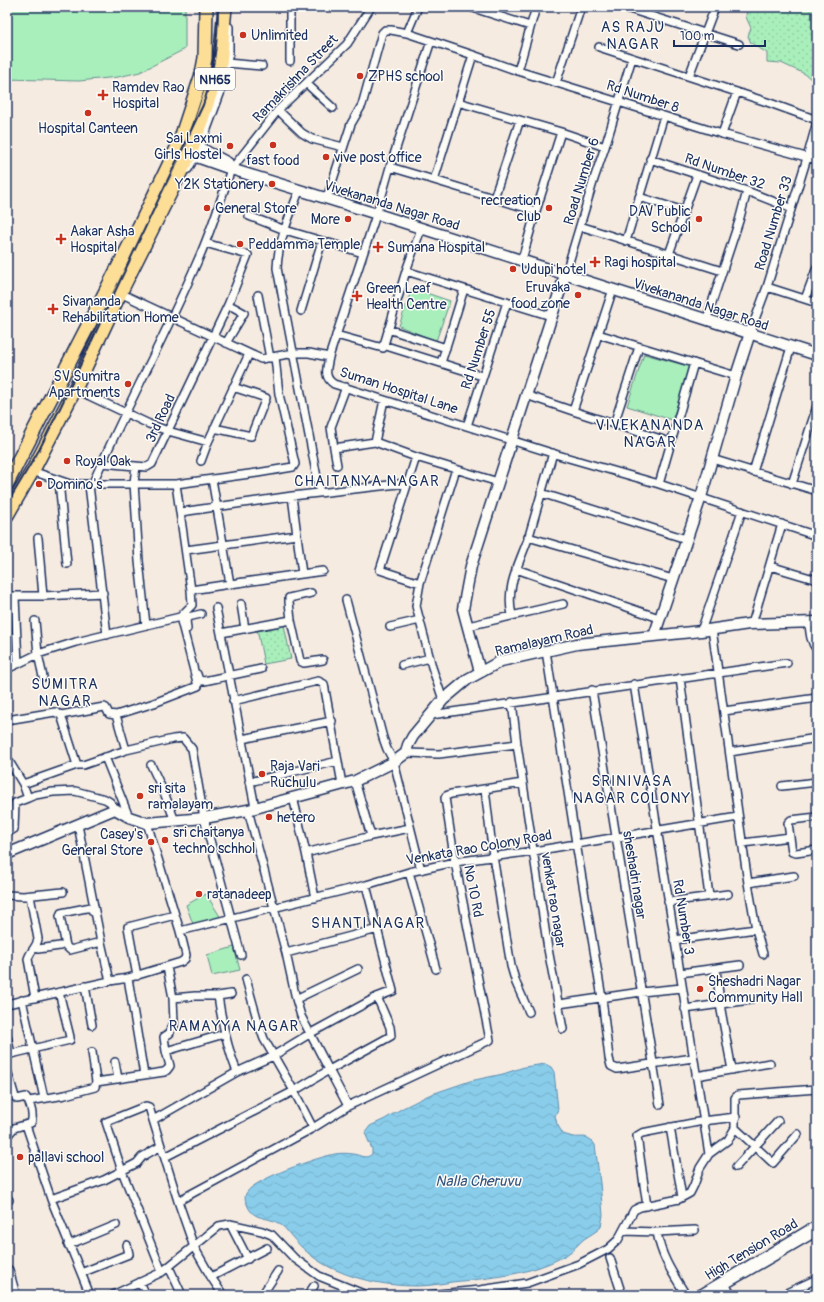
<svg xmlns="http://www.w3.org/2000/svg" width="824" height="1302" font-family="Pangolin,sans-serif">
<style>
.green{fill:#a9efbb;stroke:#628f8c}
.park{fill:url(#park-dots);stroke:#628f8c}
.water{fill:url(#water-waves);stroke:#5d8eb2}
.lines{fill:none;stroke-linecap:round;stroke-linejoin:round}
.street-casing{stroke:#1b2f5e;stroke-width:10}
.secondary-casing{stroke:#1b2f5e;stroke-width:13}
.highway-casing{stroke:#1b2f5e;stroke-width:16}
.street{stroke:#fdfcf7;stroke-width:7}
.secondary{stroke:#fdfcf7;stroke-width:10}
.highway{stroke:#fdde96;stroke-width:13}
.rail{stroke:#1b2f5e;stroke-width:2}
.poi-dot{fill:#c8321e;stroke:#fdfcf7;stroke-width:1.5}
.labels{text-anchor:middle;stroke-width:3;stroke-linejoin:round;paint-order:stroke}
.shield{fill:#fdfcf7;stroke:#5f6c8c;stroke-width:1}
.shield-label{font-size:13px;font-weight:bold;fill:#1b2f5e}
.poi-label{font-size:14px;fill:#1b2f5e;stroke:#fdfcf7;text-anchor:start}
.street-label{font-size:14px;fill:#1b2f5e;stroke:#fdfcf7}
.neighbourhood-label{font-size:15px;letter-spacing:1px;fill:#1b2f5e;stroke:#fdfcf7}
.water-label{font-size:15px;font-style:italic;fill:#365681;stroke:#fdfcf7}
</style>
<defs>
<pattern id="park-dots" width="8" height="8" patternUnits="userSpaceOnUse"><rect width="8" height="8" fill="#a9efbb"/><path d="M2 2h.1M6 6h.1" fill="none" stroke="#91cda3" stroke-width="1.8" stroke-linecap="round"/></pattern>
<pattern id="water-waves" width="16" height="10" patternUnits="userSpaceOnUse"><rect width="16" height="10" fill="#89cdea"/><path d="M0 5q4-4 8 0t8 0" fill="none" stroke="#76b0cb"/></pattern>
</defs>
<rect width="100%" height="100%" fill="#f6ebe1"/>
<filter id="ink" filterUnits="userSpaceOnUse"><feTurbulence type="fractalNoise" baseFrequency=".025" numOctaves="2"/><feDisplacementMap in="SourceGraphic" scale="8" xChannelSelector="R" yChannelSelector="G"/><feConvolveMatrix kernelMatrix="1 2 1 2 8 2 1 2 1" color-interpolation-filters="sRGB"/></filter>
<g filter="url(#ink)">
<path class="green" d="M7 7H185V49L140 72 118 77 79 81 7 79Z
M412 288 450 301 436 341 399 326Z
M644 354 691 367 672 420 627 406Z
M206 894 221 918 193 924 186 905Z
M234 947 240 970 212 976 207 955Z"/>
<path class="park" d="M747 7H817V84L805 74 781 63 767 62V53L751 43 748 36 751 28 746 17Z
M284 625 291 659 264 664 257 629Z"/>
<path class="water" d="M545 1064 551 1067 554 1072 558 1109 555 1116 557 1124 563 1134C566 1135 570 1136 573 1137 583 1138 588 1134 595 1145L600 1183 603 1215 601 1227C596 1232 590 1235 584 1239 578 1244 573 1251 566 1255 532 1275 490 1278 452 1282 440 1284 428 1286 416 1286 390 1286 360 1281 336 1270 319 1263 305 1252 293 1238 289 1234 286 1228 281 1225 268 1215 253 1222 247 1204 245 1200 244 1196 247 1192 255 1179 318 1157 335 1154 340 1153 347 1153 353 1154 361 1155 365 1160 372 1154V1149L365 1133 370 1126 385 1119 401 1109 429 1095 470 1081 503 1074 524 1067Z"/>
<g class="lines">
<defs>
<path id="street" d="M290 7V61
M418 7 407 33 473 55 434 180 536 211 523 256
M470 7 530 26
M623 7 739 44
M599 47 767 102 817 120
M473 55 518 71 722 134 817 160
M227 63 262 66
M518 71 536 7
M689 76 715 7
M556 83 581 7
M307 84 333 108
M458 102 561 132 605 147
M278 110 302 133 312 139 343 147
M722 134 737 92
M200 148 223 86 229 52V27
M650 159 747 191 790 208
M234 166 278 110 347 44 371 7
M390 167 431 41
M434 180 390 167 378 209 329 357C327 368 323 377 334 384L558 455 659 484 817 536
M299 191C290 215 278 242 277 268L320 493
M328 195 351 124 362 105 382 33 385 30H391L407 33
M639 197 684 211
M494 198 520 120
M536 211 561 132
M249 216 285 230 363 253
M580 226 722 271
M626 241 664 116
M669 254 697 175
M567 269 594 179 605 147 632 58
M406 271 551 316
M767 287 817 303
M120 293 261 359 294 353H309L329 357
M258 295 270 358
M805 299 817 267
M301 311 322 241
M708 315 739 221 747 191
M388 329 446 348
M751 330 767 287 807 158 817 122
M598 334 736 376
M336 335 383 348 406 271 421 229
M226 343 244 313 233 307 228 305
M383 345 482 376
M441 363 464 289
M346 387 331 427 334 448 375 442
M75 389 149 424 168 431 208 442 249 354
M526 395 573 411 613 289
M384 400 375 442 416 457 498 482
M573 411 670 442
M614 424 639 347
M467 426 507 302
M214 428 251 436 266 398 233 387
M334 448 337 465
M416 457 380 570 420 583
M712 459 817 491
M201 461 208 442
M101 463 147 467 152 464 228 305 248 255 205 243
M136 466 134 483 139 561 146 625
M32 471 70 484H176L257 473 293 467 295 464 279 394 275 357
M753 472 791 347
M212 479 230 584 323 571
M59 481 67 564
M176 484 191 590 230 584
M659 484 694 363
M792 484 817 406
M89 485 107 635
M92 485C125 409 165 337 198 260 211 231 221 200 231 169
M541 493 686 539
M292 496 302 574
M181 512 292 496 407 483
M528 537 673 579
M38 538 43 596
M186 550 297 535
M770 566 817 580
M516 569 659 618
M191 590 192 605 180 617 198 686 154 703 116 715 126 750 173 739 183 738 192 749 204 818 241 955
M7 596H43L103 593
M15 597 18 664
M346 600 383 738 387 749 394 762 421 870
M241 604 245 629
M216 608 255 807
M512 615C505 586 520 563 529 536 537 508 545 481 553 453
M291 620 289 602V598L311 593
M35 621 38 654 43 677
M809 623C810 633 810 641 817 650
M752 624 782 524
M468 626 563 604
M390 627 420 620
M187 629 186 620 188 617 201 614
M712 629 748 883 756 929 763 954
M701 631 742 511
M221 633 291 620 300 661 304 663 323 660
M546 651 576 843 602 998 609 1058 611 1066 617 1069 693 1058
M402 665 430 658
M7 669 38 654 76 642 180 617
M197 674 199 680 204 681 261 669
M680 678 709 896
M634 684 709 1154
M592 690 660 1105
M443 700 432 667 416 606 420 583 456 469
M233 701 318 681 324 684 342 784
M512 702 517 744 548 949 563 1029
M724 711 817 698
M61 715 104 707 106 708 109 714 116 715
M431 715 787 663
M7 720 55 712 61 715 77 765
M242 739 332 721
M730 752 817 738
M406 753 439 754 517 744
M105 757 129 817
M7 758 23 784 28 798 15 803 14 829 7 833
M151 765 165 795 175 821
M355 781 371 836
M249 782 338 761
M23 784 77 765H83L126 750
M782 786 817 782
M485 789 493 856 511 966 516 983 529 1012
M293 797 306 853
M28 798 35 795 53 792 75 791 105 799 110 802 115 809
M817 817 791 820 788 823 792 852 796 853 817 850
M78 825 101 942 110 981
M743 843 790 837
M409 872 436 969
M748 883 794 876
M7 895 23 896 63 892
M30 896 38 939C37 947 30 951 28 959L35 998
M315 898 306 853 371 836 410 828
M668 902 728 894
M93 912 91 907 61 913 60 916 66 946 70 950 101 942
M180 931 366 885 409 872 455 862 534 851 738 817
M674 940 756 929
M35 948 38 949 60 946
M286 953 378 929
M167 967 173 998 195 996H218L231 994
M716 969 721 1010 732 1070
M680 973 740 965
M137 976 128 927 175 915
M128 978 144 1075
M246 979 258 1022 264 1039 294 1091 313 1128
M85 986 92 1025
M218 996C222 1023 227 1047 237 1072
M296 999 358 969
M22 1000 44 1098
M7 1004 110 981 128 978 181 962 185 959 186 955 180 931 147 823
M559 1004 641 992 682 988
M685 1009 750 1000
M7 1036 11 1054
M166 1051 164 1037 170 1033 171 1027 174 1026V1023L173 998
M92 1052 96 1082
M7 1055 70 1040V1037L59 992
M115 1062 118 1079
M7 1070 15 1097 17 1099 26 1097C30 1104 34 1115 31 1123L14 1128 7 1136
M696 1076 770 1063
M29 1101 65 1095 95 1087 96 1082 164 1072 167 1070 170 1066 166 1051 224 1034
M348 1106 490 1040 455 862 445 798 446 796 451 794 523 783
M153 1120 149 1107 146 1106 106 1122 122 1171 162 1272
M26 1125 51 1199 90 1295
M670 1127 682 1197
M735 1128 773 1163 798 1134
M165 1157 294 1091 329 1070 301 1016 296 999 286 953 248 810
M736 1167 778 1121
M51 1199 104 1180 137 1163 142 1157 161 1146
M7 1200H9
M178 1201 313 1128 348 1106 329 1070 391 1036 390 1027 377 997
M647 1206 637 1136 642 1133 703 1121 736 1117
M230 1224 248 1259
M623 1231 657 1232
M68 1245 116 1225
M267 1248 211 1277 194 1247 178 1201 153 1120 237 1072 273 1056 311 1033 377 997 393 991 366 885
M610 1258 622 1295
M169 1267 182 1295
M7 1269 9 1270 16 1295
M81 1273 129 1254 127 1245
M211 1277 223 1295
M140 1282 146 1295
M726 1285 731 1295
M113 1295 162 1272 219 1226 230 1224 262 1231 272 1235 294 1258 319 1276 366 1295
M262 1295 278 1271
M308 1295 314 1286
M429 1295 480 1290 527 1283 579 1264 608 1249 618 1240 634 1210 640 1207 679 1199 690 1193 694 1185 700 1168 709 1154 728 1140 735 1128V1098L738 1095 817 1089
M686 1295C673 1274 661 1257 657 1232L695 1230
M698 1295 817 1224
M708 1295 817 1232
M782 1295 817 1279"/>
<path id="secondary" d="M195 139 200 148 228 163
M187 168 192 159 197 157 231 169 377 214 817 355
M654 636 701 497 736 376 751 330
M480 672 463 609 471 566 567 269
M7 854 115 809 129 817 147 823 204 818 248 810 355 781 394 762 406 753 408 745 413 736 443 700 468 679 501 661 577 644 701 631 749 624 817 622"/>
<path id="highway" d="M7 483 142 221 179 144 202 74 205 58 206 7
M7 515 34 468 75 389 120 293 192 149 220 64 225 7"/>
</defs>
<use href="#street" class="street-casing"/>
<use href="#secondary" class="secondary-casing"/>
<use href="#highway" class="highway-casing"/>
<use href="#street" class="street"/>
<use href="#secondary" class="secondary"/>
<use href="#highway" class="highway"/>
<path class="rail" d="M7 504 39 450 61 406 203 105C214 73 218 41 218 7"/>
</g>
</g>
<g class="poi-dot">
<circle cx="243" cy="35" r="4"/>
<circle cx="360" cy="76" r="4"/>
<path d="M101 89h4v4h4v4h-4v4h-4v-4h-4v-4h4z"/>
<circle cx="88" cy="113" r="4"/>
<circle cx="273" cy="145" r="4"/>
<circle cx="230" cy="146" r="4"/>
<circle cx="326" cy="157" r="4"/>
<circle cx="272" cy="184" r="4"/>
<circle cx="207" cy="208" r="4"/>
<circle cx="549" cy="208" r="4"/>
<circle cx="348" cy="219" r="4"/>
<circle cx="699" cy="219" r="4"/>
<path d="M59 233h4v4h4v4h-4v4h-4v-4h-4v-4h4z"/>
<circle cx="240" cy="244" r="4"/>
<path d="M376 241h4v4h4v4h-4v4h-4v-4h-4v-4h4z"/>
<path d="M593 256h4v4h4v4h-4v4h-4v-4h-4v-4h4z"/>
<circle cx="513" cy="269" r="4"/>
<circle cx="578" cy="295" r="4"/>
<path d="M355 290h4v4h4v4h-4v4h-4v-4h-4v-4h4z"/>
<path d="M51 303h4v4h4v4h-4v4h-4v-4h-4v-4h4z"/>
<circle cx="128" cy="384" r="4"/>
<circle cx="67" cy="461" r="4"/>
<circle cx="39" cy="484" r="4"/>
<circle cx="262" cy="774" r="4"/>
<circle cx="140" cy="796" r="4"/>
<circle cx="269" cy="817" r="4"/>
<circle cx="165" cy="840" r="4"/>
<circle cx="151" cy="842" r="4"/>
<circle cx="199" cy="894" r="4"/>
<circle cx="700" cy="989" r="4"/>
<circle cx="20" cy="1157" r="4"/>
</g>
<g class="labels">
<rect class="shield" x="195" y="68" width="40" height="22" rx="3"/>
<g class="shield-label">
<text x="215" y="84">NH65</text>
</g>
<g class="poi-label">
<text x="251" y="40">Unlimited</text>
<text x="368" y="81">ZPHS school</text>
<text x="112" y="92">Ramdev Rao<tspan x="112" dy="16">Hospital</tspan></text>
<text x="88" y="133" text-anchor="middle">Hospital Canteen</text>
<text x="222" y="143" text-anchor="end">Sai Laxmi<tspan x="222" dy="16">Girls Hostel</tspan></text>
<text x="334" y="162">vive post office</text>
<text x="273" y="165" text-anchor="middle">fast food</text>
<text x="264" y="189" text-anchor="end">Y2K Stationery</text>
<text x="541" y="205" text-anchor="end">recreation<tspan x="541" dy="16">club</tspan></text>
<text x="215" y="213">General Store</text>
<text x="691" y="216" text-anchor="end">DAV Public<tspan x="691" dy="16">School</tspan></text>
<text x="340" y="224" text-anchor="end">More</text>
<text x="70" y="236">Aakar Asha<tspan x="70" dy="16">Hospital</tspan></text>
<text x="248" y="249">Peddamma Temple</text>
<text x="387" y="252">Sumana Hospital</text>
<text x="604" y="267">Ragi hospital</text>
<text x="521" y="274">Udupi hotel</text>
<text x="570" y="292" text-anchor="end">Eruvaka<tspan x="570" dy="16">food zone</tspan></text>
<text x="366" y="293">Green Leaf<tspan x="366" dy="16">Health Centre</tspan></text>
<text x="62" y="306">Sivananda<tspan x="62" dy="16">Rehabilitation Home</tspan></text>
<text x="120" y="381" text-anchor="end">SV Sumitra<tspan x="120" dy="16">Apartments</tspan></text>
<text x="75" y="466">Royal Oak</text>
<text x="47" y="489">Domino's</text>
<text x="270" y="771">Raja Vari<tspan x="270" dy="16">Ruchulu</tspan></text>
<text x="148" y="793">sri sita<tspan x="148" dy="16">ramalayam</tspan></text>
<text x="277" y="822">hetero</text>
<text x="173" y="837">sri chaitanya<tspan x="173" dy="16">techno schhol</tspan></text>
<text x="143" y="839" text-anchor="end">Casey's<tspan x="143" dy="16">General Store</tspan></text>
<text x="207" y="899">ratanadeep</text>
<text x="708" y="986">Sheshadri Nagar<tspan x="708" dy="16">Community Hall</tspan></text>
<text x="28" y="1162">pallavi school</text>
</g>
<g class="street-label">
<text transform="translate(295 78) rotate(-46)" y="5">Ramakrishna Street</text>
<text transform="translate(643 96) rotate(18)" y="5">Rd Number 8</text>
<text transform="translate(725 171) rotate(19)" y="5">Rd Number 32</text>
<text transform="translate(581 181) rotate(-73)" y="5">Road Number 6</text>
<text transform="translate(392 205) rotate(17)" y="5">Vivekananda Nagar Road</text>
<text transform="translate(773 223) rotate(-73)" y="5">Road Number 33</text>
<text transform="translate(701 304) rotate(18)" y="5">Vivekananda Nagar Road</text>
<text transform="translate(478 349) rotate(-72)" y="5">Rd Number 55</text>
<text transform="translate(399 390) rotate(18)" y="5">Suman Hospital Lane</text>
<text transform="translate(160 418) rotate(-65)" y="5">3rd Road</text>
<text transform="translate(544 640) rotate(-13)" y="5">Ramalayam Road</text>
<text transform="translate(479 847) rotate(-10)" y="5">Venkata Rao Colony Road</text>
<text transform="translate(635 875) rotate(81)" y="5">sheshadri nagar</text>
<text transform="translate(474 891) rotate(79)" y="5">No 10 Rd</text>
<text transform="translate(554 900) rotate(81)" y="5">venkat rao nagar</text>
<text transform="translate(684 917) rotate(81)" y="5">Rd Number 3</text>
<text transform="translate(751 1249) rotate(-31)" y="5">High Tension Road</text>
</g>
<g class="neighbourhood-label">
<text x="633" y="32">AS RAJU<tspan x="633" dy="17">NAGAR</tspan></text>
<text x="650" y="430">VIVEKANANDA<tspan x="650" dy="17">NAGAR</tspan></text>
<text x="367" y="486">CHAITANYA NAGAR</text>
<text x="65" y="689">SUMITRA<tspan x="65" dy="17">NAGAR</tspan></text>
<text x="632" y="786">SRINIVASA<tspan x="632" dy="17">NAGAR COLONY</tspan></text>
<text x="368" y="928">SHANTI NAGAR</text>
<text x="234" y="1031">RAMAYYA NAGAR</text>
</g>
<g class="water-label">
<text x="478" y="1186">Nalla Cheruvu</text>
</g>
</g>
<rect width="824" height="1302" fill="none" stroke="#fdfcf7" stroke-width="24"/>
<rect x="12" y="12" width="800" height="1278" fill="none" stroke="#1b2f5e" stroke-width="1.5" filter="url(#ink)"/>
<path d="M674 40v6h91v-6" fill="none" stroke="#1b2f5e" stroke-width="2"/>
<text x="680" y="40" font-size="12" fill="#1b2f5e" stroke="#fdfcf7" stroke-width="3" paint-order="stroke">100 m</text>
</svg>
